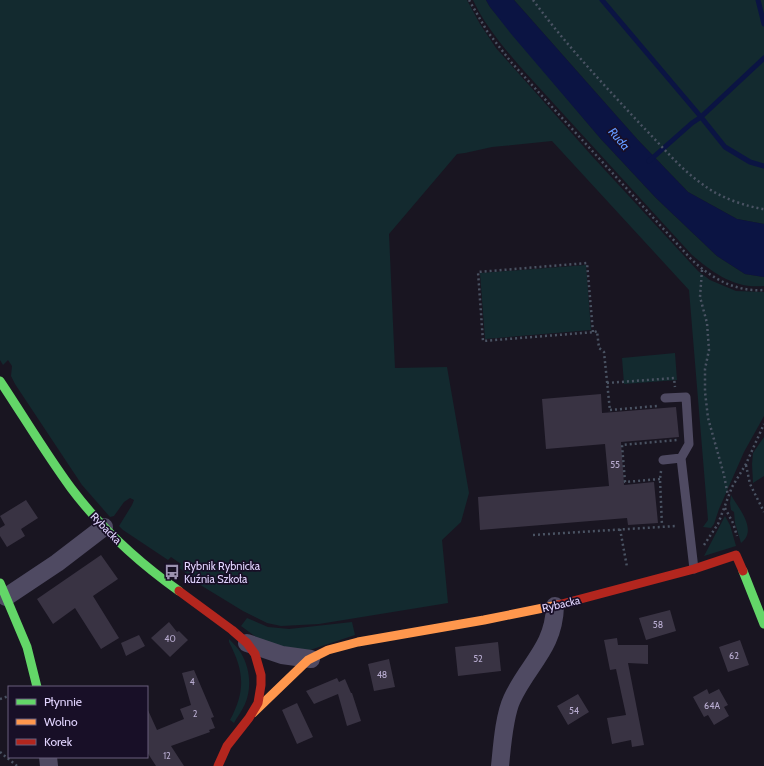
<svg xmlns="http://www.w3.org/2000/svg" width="764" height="766" font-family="Cabin,sans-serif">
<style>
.green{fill:#132a2f}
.water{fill:#0b1443}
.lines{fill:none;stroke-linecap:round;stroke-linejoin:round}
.stream{stroke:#0b1443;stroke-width:5}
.building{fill:#393343}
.path{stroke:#4a5363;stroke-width:2.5;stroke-dasharray:2 3;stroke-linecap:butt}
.lane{stroke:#4f4a62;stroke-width:9}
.street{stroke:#4f4a62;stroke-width:18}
.fast{stroke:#63d668;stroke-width:9}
.slow{stroke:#ff974d;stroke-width:9}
.jam{stroke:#b3261e;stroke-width:9}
.labels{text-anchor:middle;stroke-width:3.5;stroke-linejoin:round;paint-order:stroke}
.number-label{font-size:9px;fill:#b8acd0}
.street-label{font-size:11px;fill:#e2d5ff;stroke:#180f27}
.poi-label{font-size:11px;fill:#e2d5ff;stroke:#180f27;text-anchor:start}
.water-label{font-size:12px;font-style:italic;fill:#639aff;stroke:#180f27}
</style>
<rect width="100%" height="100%" fill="#191521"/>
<path class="green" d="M0 0H467L480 24 496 48 592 156 698 271 710 280 736 291 764 292V416L744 452 719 509 714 524 711 528 703 527 708 520 689 290 552 141 492 147 465 153 457 154 389 234 395 368 447 367 469 493 461 522 442 540 448 603 319 624 281 626 267 623 243 611 202 586 182 570 179 568 181 564 171 557 168 560 123 530 119 526 132 505 134 500 130 498 124 502 114 516 110 517 82 485 15 384 11 376 12 366 8 360 3 365 0 360Z
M473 0H486L490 7 600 138 656 198 717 256 745 274 764 277V286C735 289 713 273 692 255L524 71C505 49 485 26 473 0Z
M514 0H764V224L737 219 688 192 637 139Z
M586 265 591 330 485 339 480 273Z
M675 353 677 380 624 384 622 358Z
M764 437V476L753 483 752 464 753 453Z
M731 495C739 509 758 530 741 543L735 523 734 512 731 510 730 503Z
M725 516 730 525 736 546 704 556Z
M247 618 268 627 289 629 352 622 355 635 304 652 263 642 241 626Z
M229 639C233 643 238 648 241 653 250 668 252 688 245 704 242 711 237 717 234 723L230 720C246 690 244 671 229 642Z"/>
<path class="water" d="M486 0H514L637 139 688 192 737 219 764 224V277L745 274 717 256 656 198 600 138 512 35 490 7Z"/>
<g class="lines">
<path class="stream" d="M602 0 701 117 725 147 750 162 764 166
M758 0 764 24
M649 161 692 123 701 117 764 58"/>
</g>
<path class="building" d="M601 394 602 413 676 407 679 437 621 442 624 485 654 482 658 523 628 525 627 518 480 530 478 497 609 486 605 444 546 449 542 399Z
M26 500 38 518 21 529 25 536 7 547 0 536V528L5 525 0 516Z
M101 555 118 579 93 596 119 638 101 649 75 608 53 624 37 599Z
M670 610 676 631 646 640 639 618Z
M169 622 177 632 179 631 188 640 170 657 151 638Z
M139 635 145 646 126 656 121 643Z
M617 638 618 645H648V664L628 663 644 745 632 747 631 740 612 744 607 718 626 715 616 669 610 670 604 640Z
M740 640 749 665 728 672 719 647Z
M498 642 501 671 458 676 455 647Z
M389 659 395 687 374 691 368 664Z
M194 670 214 717 211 718 215 728 209 730 210 732 171 746 184 766H156L147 752V708L157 730 184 719 180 709 191 705 182 673Z
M337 678 339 682 345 679 351 693H352L361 721 347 726 338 694 314 704 306 691Z
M707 689 709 694 719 689 728 705 724 707 729 716 714 725 708 715 704 717 693 697Z
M578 694 589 712 568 725 557 706Z
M297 703 313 737 297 744 282 710Z"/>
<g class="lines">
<path class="path" d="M469 0 487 31 511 62 691 259C711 278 735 292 764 290
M533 0C566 45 605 86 643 127 663 147 681 170 705 186 719 197 747 207 764 209
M702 270 700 297 707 323 709 350 705 369V392L708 418 724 475 728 496
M593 332 587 263 478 272 483 341 595 332 597 331 599 348 604 352 610 411
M607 383 674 378 675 387
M610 410 657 406
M746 465 750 484 764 512
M661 471 660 479 662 526
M660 479 625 482 622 445 677 440
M725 508 733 523 737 536
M620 529 627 567
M533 535 676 526
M704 545 718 524 732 487 746 464 764 424
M0 699 9 696
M0 752 17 766"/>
<path class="lane" d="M665 398 686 397 689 444 681 458 694 569
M663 460 681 458"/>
<path class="street" d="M6 597 57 563 104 527
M247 643 282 655 311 659
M48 757 49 766
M500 766C502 747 504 716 512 699 528 664 554 648 555 606"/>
<path class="fast" d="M0 381C24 417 46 454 71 488 101 528 138 562 179 591
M743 571 764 624
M0 583 27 647 37 687"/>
<path class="slow" d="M253 713 308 660 328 650 358 642 484 620 558 605"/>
<path class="jam" d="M179 591 232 630 247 643 255 654 261 675V685L258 703 249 718 227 746 218 766
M558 605 694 569 736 555 743 571"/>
</g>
<defs>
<symbol id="bus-bare" viewBox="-9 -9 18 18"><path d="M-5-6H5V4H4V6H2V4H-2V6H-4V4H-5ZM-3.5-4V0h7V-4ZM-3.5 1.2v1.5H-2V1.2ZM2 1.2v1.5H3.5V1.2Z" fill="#9c92b1" stroke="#180f27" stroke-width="2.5" paint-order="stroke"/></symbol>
</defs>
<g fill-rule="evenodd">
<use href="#bus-bare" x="161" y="561" width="22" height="22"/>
</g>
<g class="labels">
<g class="number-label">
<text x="615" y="468">55</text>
<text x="658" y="628">58</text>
<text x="170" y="642">40</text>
<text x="734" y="659">62</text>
<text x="478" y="662">52</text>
<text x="382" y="678">48</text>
<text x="192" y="685">4</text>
<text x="712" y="709">64A</text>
<text x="574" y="714">54</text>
<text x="195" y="717">2</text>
<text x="167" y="759">12</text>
</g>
<g class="street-label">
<text transform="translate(106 528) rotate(46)" y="4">Rybacka</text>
<text transform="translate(561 604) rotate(-13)" y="4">Rybacka</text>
</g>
<g class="poi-label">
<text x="184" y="570">Rybnik Rybnicka<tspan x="184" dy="13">Kuźnia Szkoła</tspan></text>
</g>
<g class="water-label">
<text transform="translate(619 139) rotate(49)" y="4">Ruda</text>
</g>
</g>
<rect x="8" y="686" width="140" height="72" fill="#180f27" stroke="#695e7d"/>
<rect x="16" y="699" width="20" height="6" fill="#63d668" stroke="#695e7d"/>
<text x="44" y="706" font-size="12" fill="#e2d5ff">Płynnie</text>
<rect x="16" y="719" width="20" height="6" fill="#ff974d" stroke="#695e7d"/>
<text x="44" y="726" font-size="12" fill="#e2d5ff">Wolno</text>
<rect x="16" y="739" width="20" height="6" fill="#b3261e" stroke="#695e7d"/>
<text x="44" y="746" font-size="12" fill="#e2d5ff">Korek</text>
</svg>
